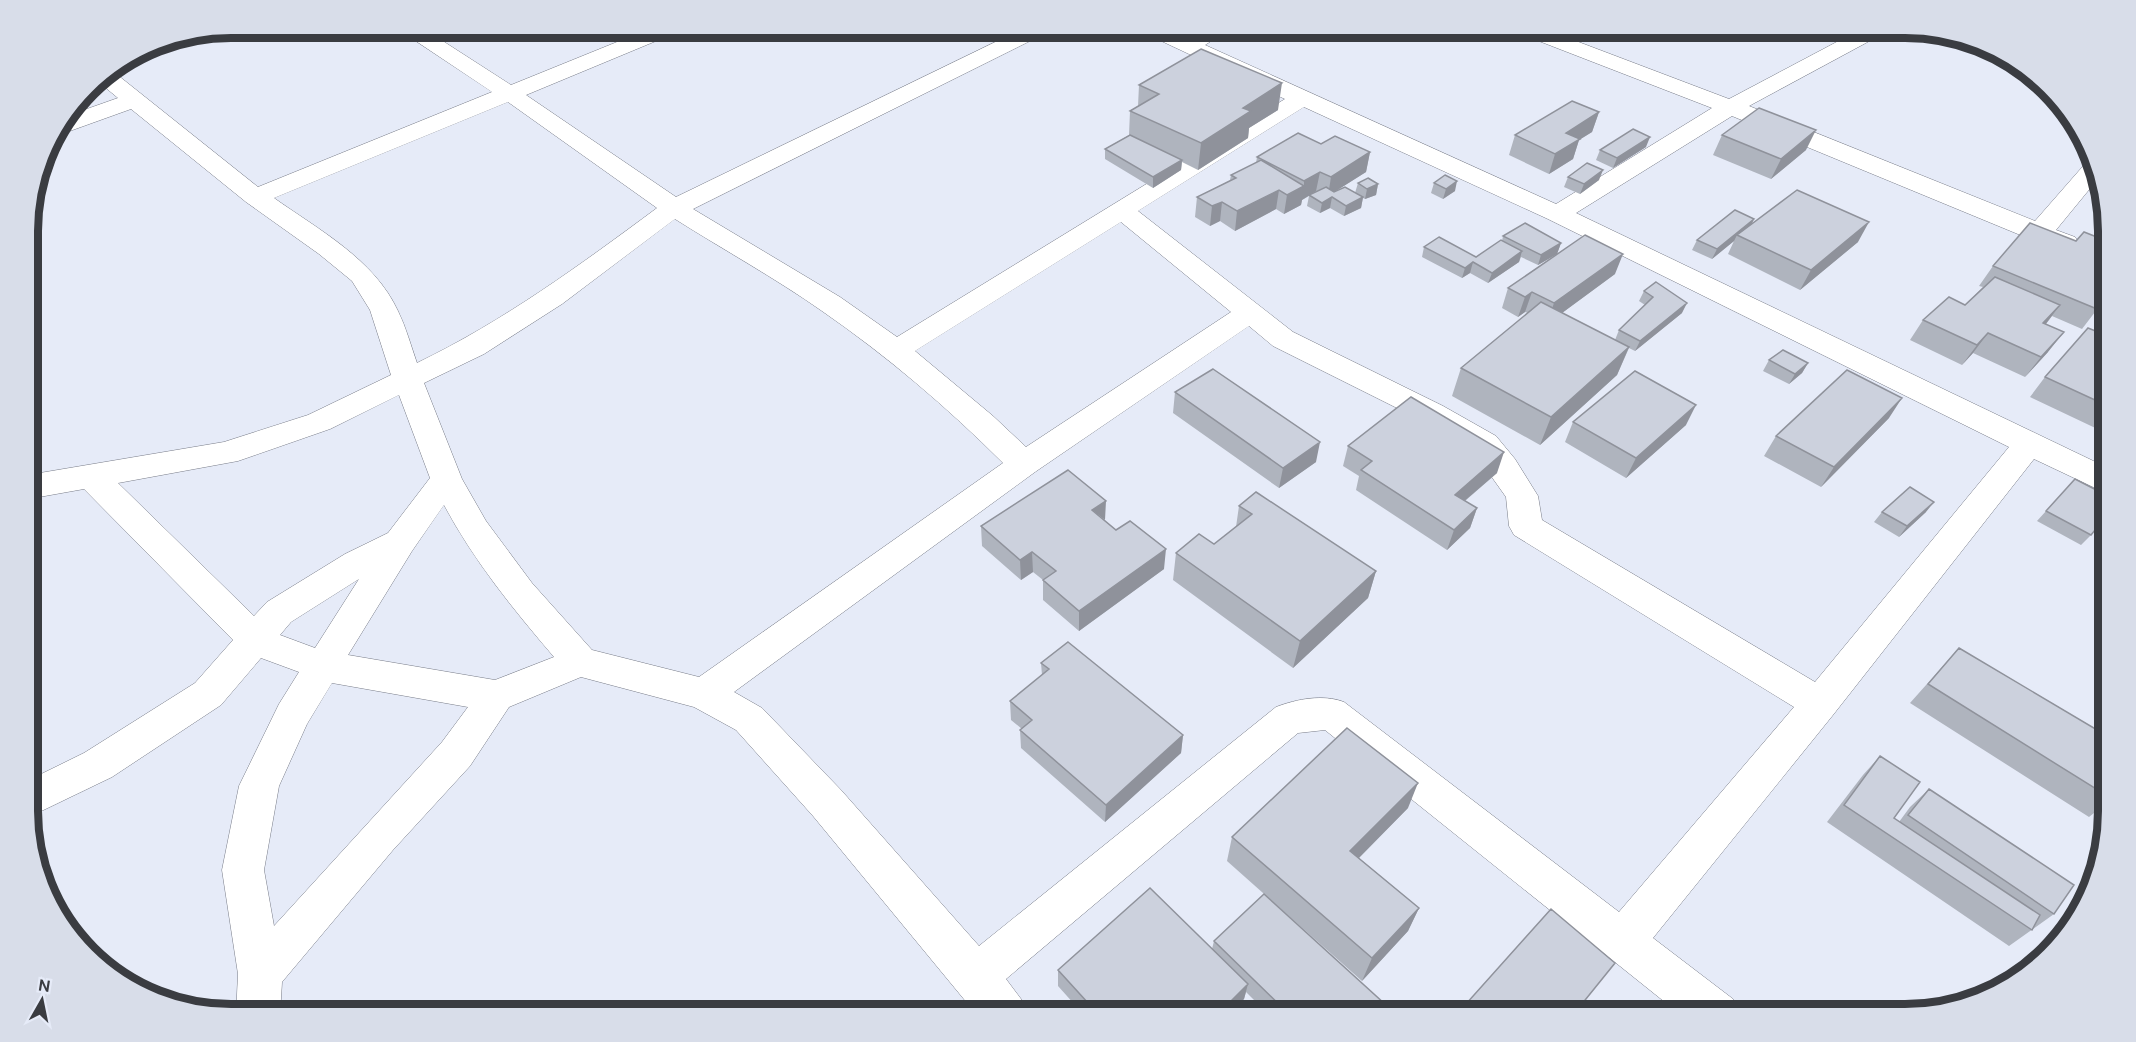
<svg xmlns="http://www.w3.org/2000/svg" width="2136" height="1042" font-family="'DM Sans',sans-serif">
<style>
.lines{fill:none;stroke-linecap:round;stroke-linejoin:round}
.street-casing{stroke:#787c88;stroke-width:1}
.street{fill:#fff;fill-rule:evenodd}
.wall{fill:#afb4be}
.shaded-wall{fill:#8f929b}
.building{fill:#ccd1dd;stroke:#8f929b;stroke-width:1.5}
.rim{fill:none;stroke:#3a3c41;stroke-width:8}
</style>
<rect width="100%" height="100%" fill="#e6ebf8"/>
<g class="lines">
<defs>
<path id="street" d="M395 27H421L511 85 654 27H684L680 31 526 95 676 197 1026 27H1054L1050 31 693 209 840 297 897 337 1285 99 1140 31 1136 27H1164L1188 37 1206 27H1233L1205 45 1556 204 1712 108 1513 31 1509 27H1539L1729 99 1865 27H1892L1888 31 1749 106 2035 221 2084 165 2090 163 2097 180 2056 230 2075 237 2079 243 2075 249 2066 251 2030 239 1732 116 1576 213 2108 468V494L2034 459 1833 715 1653 938 1733 999 1739 1015H1681L1325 730 1298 733 1006 979 1021 999 1027 1015H977L813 816 736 730 694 707 581 677 509 707 470 766 393 850 282 982 280 1015H236L238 974 222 870 239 786 279 704 299 672 261 658 221 705 112 777 29 817V780L84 753 195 683 233 640 84 489 28 499V475L224 442 308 415 391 375 370 310 352 281 319 254 246 202 131 109 67 132 54 133 67 116 118 98 95 79 110 69 258 187 492 92ZM508 102 657 208C580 265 504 321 417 363 411 346 406 327 398 311 374 259 319 230 274 198ZM1304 107 1548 219 2009 447 1815 682 1542 520 1538 496 1515 459 1496 436 1443 406 1293 332 1138 211ZM675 219C724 250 775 278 822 311 887 356 947 407 1003 463L699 677 592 650 532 583 486 521 462 479 424 383 484 354 562 304ZM1121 222 1231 312 1026 447 993 416 915 351ZM1249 326 1273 346 1421 420 1474 452 1506 497 1509 526 1514 535 1794 707 1619 912 1344 702C1323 694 1297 699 1276 707L979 946 841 790 762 708 734 692 1035 472ZM399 395 430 478 388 533 345 554 267 602 254 616 118 483 238 461 330 429ZM444 505C474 561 513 609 554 657L495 680 348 655 412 551ZM359 579 315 648 280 635 291 622ZM332 683 468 707 442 742 274 926 264 870 279 786 307 724Z"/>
</defs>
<use href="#street" class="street-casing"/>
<use href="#street" class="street"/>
</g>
<path class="wall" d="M1139 85 1278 110 1249 128 1248 138 1198 170 1182 162 1181 170 1153 188 1105 159V149L1129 135 1130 111 1138 106Z
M1599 112 1592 132 1579 140 1573 159 1549 174 1509 155 1515 135Z
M1722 135 1806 150 1771 179 1713 155Z
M1321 144 1370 152 1366 172 1334 192 1355 193 1358 183 1378 184 1376 195 1365 199 1363 198 1361 208 1344 216 1330 208 1320 213 1307 206 1309 196 1302 200 1301 205 1284 214 1276 209 1235 231 1220 221 1210 226 1195 217 1197 197 1230 180 1231 175 1256 163 1257 157Z
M1646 147 1613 168 1596 160 1600 150Z
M1568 177 1599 180 1580 194 1564 187Z
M1434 183 1455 191 1443 199 1431 193Z
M1754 219 1752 224 1858 242 1800 290 1728 254 1734 241 1712 259 1692 250 1697 240Z
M1503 236 1561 243 1557 254 1538 265 1521 257 1519 262 1488 283 1470 273 1462 278 1422 257 1424 247 1476 257 1502 241Z
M1993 266 2108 295 2082 329 2052 316 2046 324 2048 352 2025 377 1973 353 1962 365 1910 340 1923 320 1965 305 1983 287 1979 286Z
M1615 274 1562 313 1615 340 1619 330 1645 305 1639 301 1644 291 1682 313 1635 351 1629 348 1617 375 1540 445 1452 396 1461 368 1528 313 1525 312 1518 317 1502 308 1508 288Z
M2108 336V434L2030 397 2045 377Z
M1769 360 1808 363 1802 373 1789 384 1763 371Z
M1175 392 1316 462 1279 488 1173 413Z
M1889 418 1821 487 1764 456 1776 436Z
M1573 422 1686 425 1626 478 1565 442Z
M1348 446 1497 473 1465 501 1477 508 1470 528 1447 550 1356 490 1359 476 1343 466Z
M2075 479 2091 535 2081 545 2037 521Z
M1239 506 1376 571 1368 598 1293 668 1173 580 1176 553 1214 544 1236 527Z
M1882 512H1926L1899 537 1874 522Z
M1105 521 1164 569 1079 631 1043 600V580L1033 572 1021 580 982 546 981 526Z
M1959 648 2109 737V801L2089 817 1910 703Z
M1041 663 1183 735 1181 753 1105 822 1021 748 1020 730 1022 729 1011 720 1010 701 1042 675Z
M1880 756 1894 818 1899 822 1910 807 1929 789 2054 914 2009 946 1827 822 1863 775Z
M1408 808 1359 858 1419 908 1408 931 1362 981 1227 861 1232 837Z
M1214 941 1397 1015H1269L1246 992 1244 999 1228 1015H1084L1058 986V970L1212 949Z"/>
<path class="shaded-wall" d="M1282 83 1278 110 1249 128 1248 138 1198 170 1201 143 1243 108Z
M1599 112 1592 132 1579 140 1573 159 1549 174 1555 154 1566 133Z
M1816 130 1806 150 1771 179 1781 159Z
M1650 137 1646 147 1613 168 1617 158Z
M1370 152 1366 172 1328 196 1331 177Z
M1182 160 1181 170 1153 188V177Z
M1603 170 1599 180 1580 194 1584 184Z
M1320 172 1316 191 1302 200 1301 205 1284 214 1287 195 1304 186V181Z
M1457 181 1455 191 1443 199 1446 189Z
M1378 184 1376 195 1365 199 1367 189Z
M1279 190 1276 209 1235 231 1237 211Z
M1332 197 1330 208 1320 213 1322 203Z
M1363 197 1361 208 1344 216 1346 206Z
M1222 202 1220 221 1210 226 1212 206Z
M1754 219 1749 229 1737 235 1734 241 1712 259 1717 249Z
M1869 222 1858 242 1800 290 1811 270Z
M1561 243 1557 254 1538 265 1541 255Z
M1522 251 1519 262 1488 283 1492 273Z
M1623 254 1615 274 1547 324 1554 303Z
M1473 262 1470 273 1462 278 1465 268Z
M1532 292 1525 312 1518 317 1525 297Z
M1687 303 1682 313 1635 351 1640 341Z
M2060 305 2045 325 2043 323Z
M2064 332 2048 352 2025 377 2041 357Z
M1988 333 1973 353 1962 365 1977 345Z
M1629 347 1617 375 1540 445 1551 417Z
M1808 363 1802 373 1789 384 1795 374Z
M1902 398 1889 418 1821 487 1834 467Z
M1696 405 1686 425 1626 478 1636 458Z
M1320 442 1316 462 1279 488 1283 468Z
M1504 452 1497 473 1448 515 1455 495Z
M1106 501 1105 520 1092 510Z
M1934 502 1926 512 1899 537 1907 526Z
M1477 508 1470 528 1447 550 1454 530Z
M1166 549 1164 569 1079 631V611Z
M1032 552 1033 572 1021 580 1020 560Z
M1376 571 1368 598 1293 668 1300 641Z
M1183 735 1181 753 1105 822 1106 805Z
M1418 783 1408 808 1342 875 1350 851Z
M1419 908 1408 931 1362 981 1372 958Z
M1248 984 1244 999 1228 1015H1217Z"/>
<path class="building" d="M1201 49 1282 83 1243 108 1251 111 1201 143 1130 111 1159 94 1139 85Z
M1572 101 1599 112 1566 133 1580 139 1555 154 1515 135Z
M1759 108 1816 130 1781 159 1722 135Z
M1633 129 1650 137 1617 158 1600 150Z
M1298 133 1321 144 1335 136 1370 152 1331 177 1320 172 1304 181 1257 157Z
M1130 135 1182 160 1153 177 1105 149Z
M1261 160 1304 186 1287 195 1279 190 1237 211 1222 202 1212 206 1197 197 1236 178 1231 175Z
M1587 163 1603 170 1584 184 1568 177Z
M1445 175 1457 181 1446 189 1434 183Z
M1368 178 1378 184 1367 189 1358 183Z
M1326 187 1334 192 1345 187 1363 197 1346 206 1332 197 1322 203 1309 195Z
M1797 190 1869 222 1811 270 1737 235Z
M1735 210 1754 219 1717 249 1697 240Z
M1525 223 1561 243 1541 255 1503 236Z
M2030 223 2076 241 2084 232 2107 241 2108 295 2097 309 1993 266Z
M1585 235 1623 254 1554 303 1532 292 1525 297 1508 288Z
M1439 237 1476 257 1501 240 1522 251 1492 273 1473 262 1465 268 1424 247Z
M1995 277 2060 305 2043 323 2064 332 2041 357 1988 333 1977 345 1923 320 1949 297 1965 305Z
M1656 282 1687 303 1640 341 1619 330 1653 297 1644 291Z
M1541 302 1629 347 1551 417 1461 368Z
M2088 328 2108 336V406L2045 377Z
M1783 350 1808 363 1795 374 1769 360Z
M1213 369 1320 442 1283 468 1175 392Z
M1847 370 1902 398 1834 467 1776 436Z
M1635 371 1696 405 1636 458 1573 422Z
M1411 397 1504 452 1455 495 1477 508 1454 530 1361 470 1372 461 1348 446Z
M1068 470 1106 501 1092 510 1116 530 1130 521 1166 549 1079 611 1043 580 1056 571 1032 552 1020 560 981 526Z
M2075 479 2108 496V514L2091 535 2046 511Z
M1910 487 1934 502 1907 526 1882 512Z
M1256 492 1376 571 1300 641 1176 553 1199 534 1214 544 1252 514 1239 506Z
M1068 642 1183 735 1106 805 1020 730 1032 720 1010 701 1049 669 1041 663Z
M1959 648 2109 737V797L1928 684Z
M1347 728 1418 783 1350 851 1419 908 1372 958 1232 837Z
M1880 756 1920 782 1894 818 2040 915 2032 930 1844 805Z
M1929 789 2074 885 2054 914 1908 815Z
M1150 888 1248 984 1217 1015H1099L1058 970Z
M1264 894 1397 1015H1290L1214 941Z
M1551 909 1615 963 1573 1015H1457V1014Z"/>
<path d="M0 0H2136V1042H0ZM231 38H1905A193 193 0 0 1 2098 231V811A193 193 0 0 1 1905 1004H231A193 193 0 0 1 38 811V231A193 193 0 0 1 231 38Z" fill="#d8dde9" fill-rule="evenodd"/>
<path class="rim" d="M231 38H1905A193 193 0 0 1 2098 231V811A193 193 0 0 1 1905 1004H231A193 193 0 0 1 38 811V231A193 193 0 0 1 231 38Z"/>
<g transform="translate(42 1000) rotate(9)" stroke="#e6ebf8" stroke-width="4.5" paint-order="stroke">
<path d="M0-4.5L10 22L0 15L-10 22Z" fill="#3a3c41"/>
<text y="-9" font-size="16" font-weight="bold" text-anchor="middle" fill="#3a3c41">N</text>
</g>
</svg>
